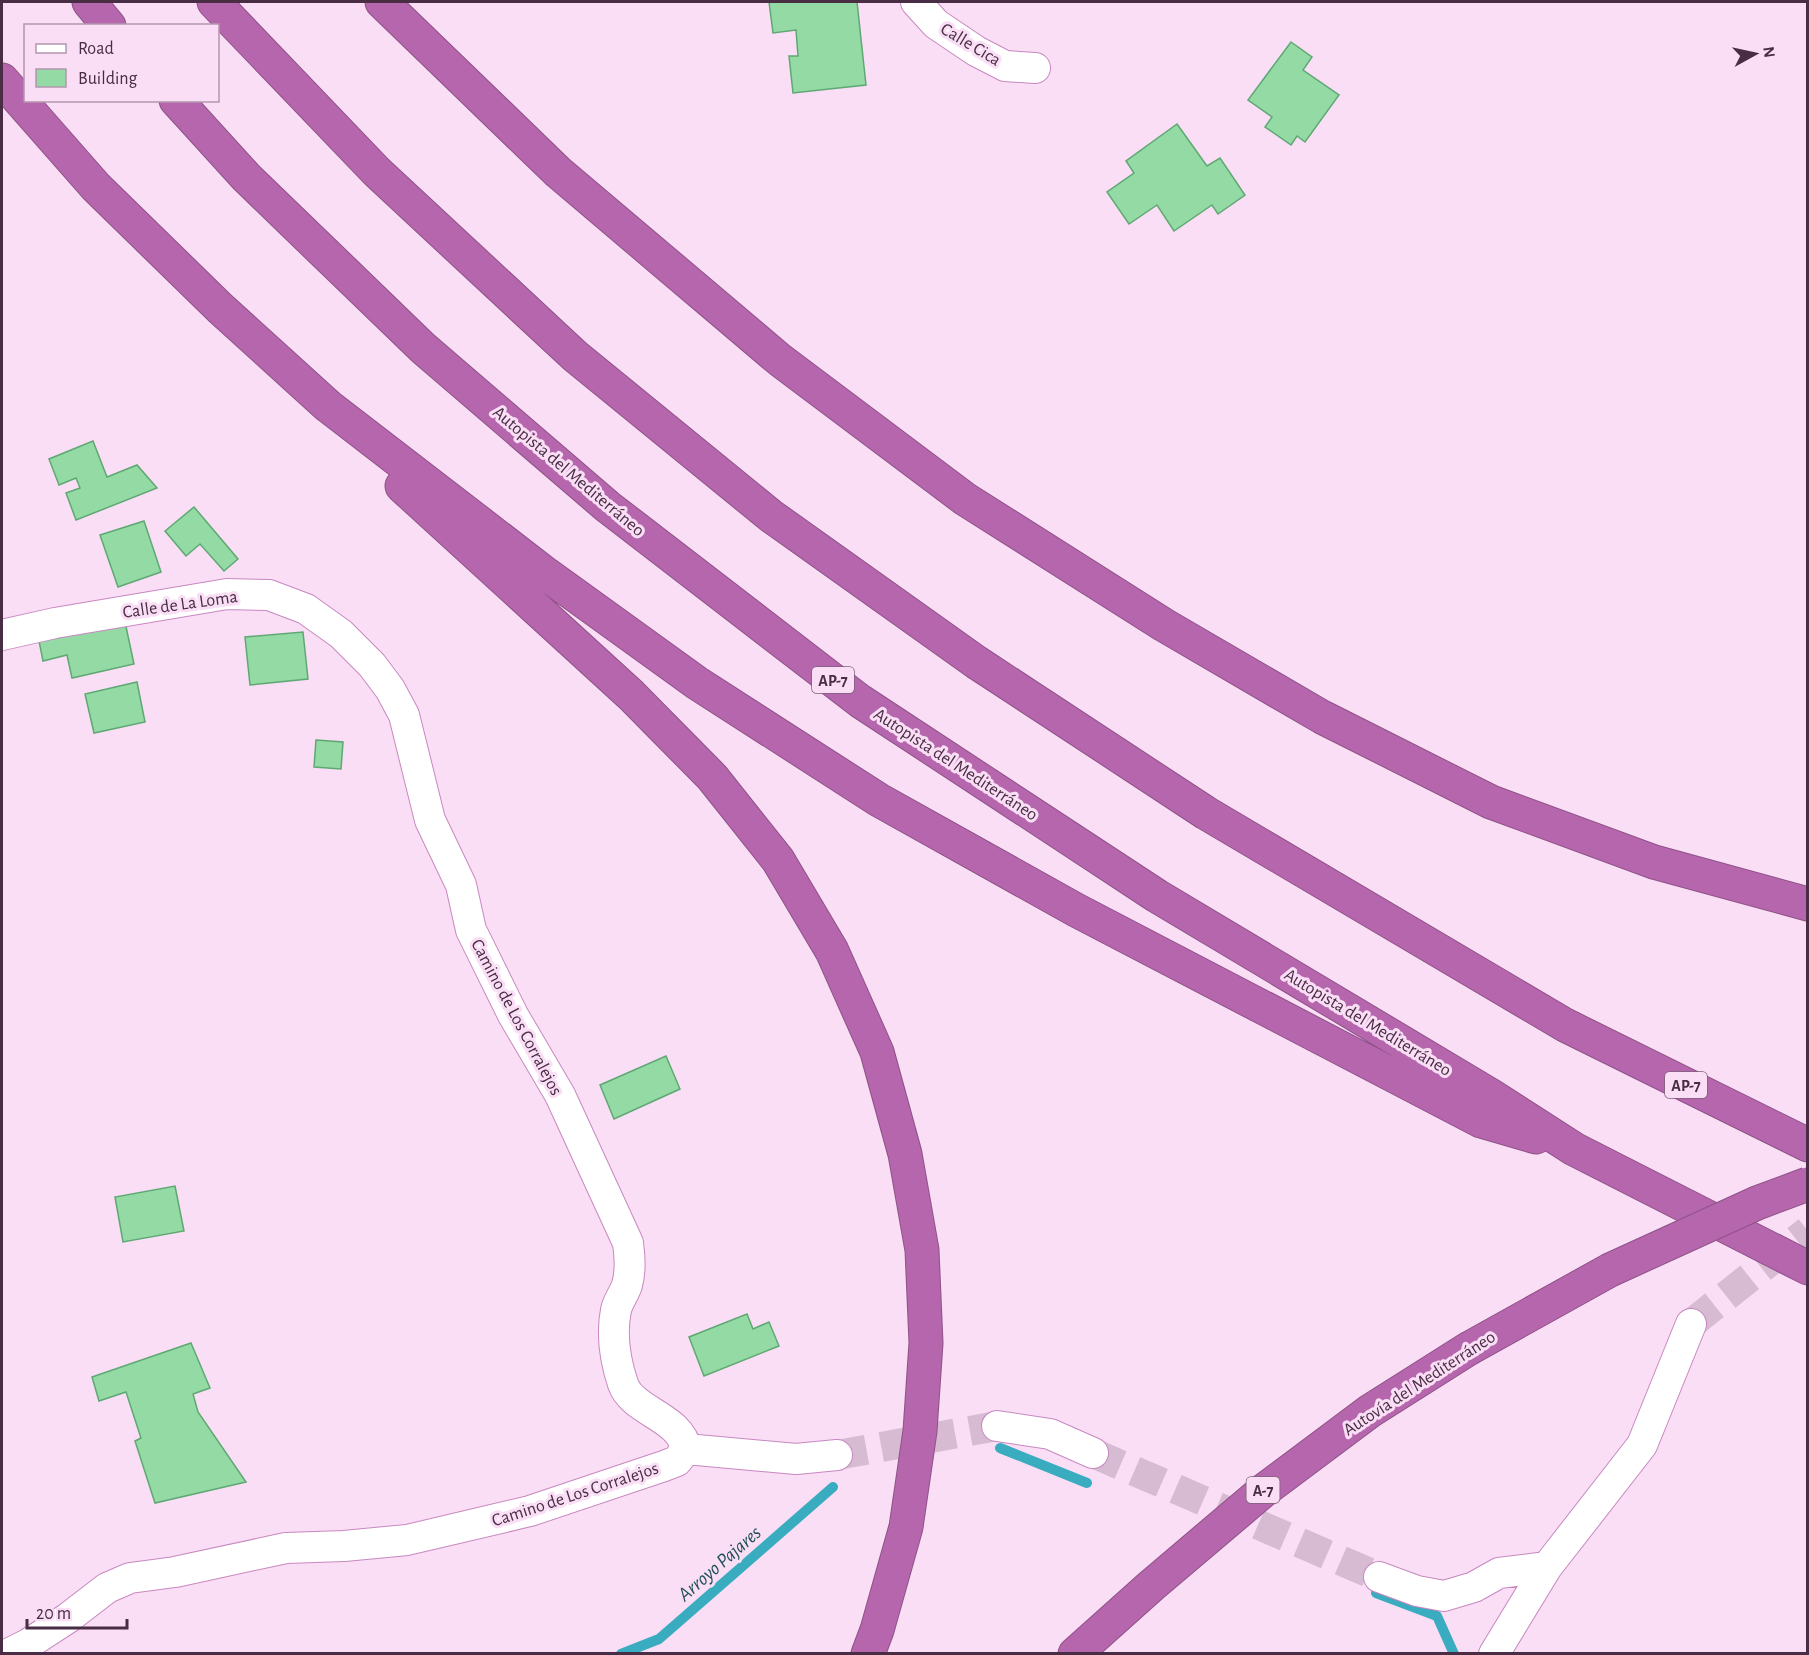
<svg xmlns="http://www.w3.org/2000/svg" width="1809" height="1655" font-family="'Alegreya Sans',sans-serif">
<style>
.lines{fill:none;stroke-linecap:round;stroke-linejoin:round}
.stream{stroke:#3aacc0;stroke-width:10}
.building{fill:#93daa5;stroke:#5fa873;stroke-width:1.5}
.street-tunnel{stroke:#d6bbd2;stroke-width:30;stroke-dasharray:30 15;stroke-linecap:butt}
.street-casing{stroke:#c888c0;stroke-width:32}
.highway-casing{stroke:#8f5288;stroke-width:35}
.street{stroke:#fff;stroke-width:30}
.highway{stroke:#b566ac;stroke-width:33}
.highway-bridge-casing{stroke:#8f5288;stroke-width:35;stroke-linecap:butt}
.highway-bridge{stroke:#b566ac;stroke-width:33}
.labels{text-anchor:middle;stroke-width:6;stroke-linejoin:round;paint-order:stroke}
.shield{fill:#f9def5;stroke:#7d6279;stroke-width:1.5}
.shield-label{font-size:16px;font-weight:bold;fill:#482d44}
.street-label{font-size:18px;fill:#482d44;stroke:#f9def5}
.water-label{font-size:20px;font-style:italic;fill:#1f4f58;stroke:#f9def5}
</style>
<rect width="100%" height="100%" fill="#f9def5"/>
<g class="lines">
<path class="stream" d="M1000 1448 1087 1483
M1376 1593 1437 1616 1454 1654
M621 1654 659 1639 833 1487"/>
</g>
<path class="building" d="M769 2H857L866 85 793 93 789 56H798L796 30 773 33Z
M1291 42 1312 57 1303 70 1339 95 1305 142 1297 136 1291 145 1265 127 1272 117 1248 100Z
M1177 124 1207 166 1220 158 1245 195 1218 214 1212 205 1174 231 1157 205 1129 224 1107 192 1134 173 1126 161Z
M93 441 107 477 137 465 157 488 76 520 66 493 80 488 76 478 59 485 49 459Z
M194 507 238 559 224 571 200 544 186 556 165 531Z
M144 521 161 572 118 587 100 535Z
M125 622 134 664 72 678 67 655 43 661 39 641Z
M303 632 308 679 250 685 245 637Z
M137 682 145 722 94 733 85 694Z
M316 740 343 742 341 769 314 767Z
M666 1056 680 1089 614 1119 600 1085Z
M175 1186 184 1231 123 1242 115 1197Z
M747 1314 753 1329 769 1322 779 1346 704 1376 689 1337Z
M191 1343 210 1388 193 1394 198 1412 246 1482 155 1503 135 1441 141 1438 126 1392 99 1401 92 1377Z"/>
<g class="lines">
<path class="street-tunnel" d="M1691 1324 1808 1231
M1093 1453 1379 1577
M837 1455 997 1426"/>
<defs>
<path id="street" d="M916 2 936 24 976 51 1005 66 1035 68
M2 635 55 623 227 594 269 595 306 609 341 634 372 665 390 689 404 715 430 820 461 885 471 930 513 1015 560 1095 628 1243C630 1257 631 1271 627 1285 624 1294 618 1301 616 1310 611 1335 615 1360 623 1384 633 1412 681 1417 686 1449L677 1461 664 1466 530 1511 407 1540 344 1546 286 1548 175 1572 130 1578 107 1588 68 1618 28 1644 8 1654
M997 1426 1050 1434 1093 1453
M686 1449 796 1459 837 1455
M1379 1577 1417 1591 1444 1596 1474 1587 1499 1573 1547 1567
M1494 1654 1547 1567 1642 1445 1691 1324"/>
<path id="highway" d="M89 2 109 26
M214 2 377 172 575 356 771 516 976 662 1206 813 1565 1025 1808 1145
M382 2 558 172 780 360 965 499 1164 625 1322 717 1491 802 1654 862 1808 904
M2 80 96 187 220 308 328 406 546 574 697 683 879 800 1076 910 1481 1121 1536 1137
M176 100 246 177 423 348 608 507 860 701 1157 896 1490 1095 1574 1149 1808 1268
M402 486 631 695 712 777 778 860 832 951 877 1052 905 1154 922 1250 926 1343 920 1431 906 1527 877 1630 868 1654
M1075 1654 1151 1586 1263 1491 1370 1411 1468 1349"/>
</defs>
<use href="#street" class="street-casing"/>
<use href="#highway" class="highway-casing"/>
<use href="#street" class="street"/>
<use href="#highway" class="highway"/>
<defs>
<path id="highway-bridge" d="M1468 1349 1610 1270 1757 1203 1808 1184"/>
</defs>
<use href="#highway-bridge" class="highway-bridge-casing"/>
<use href="#highway-bridge" class="highway-bridge"/>
</g>
<g class="labels">
<g class="shield">
<rect x="812" y="667" width="42" height="26" rx="4.5"/>
<rect x="1665" y="1072" width="42" height="26" rx="4.5"/>
<rect x="1246.5" y="1477" width="33" height="26" rx="4.5"/>
</g>
<g class="shield-label">
<text x="833" y="686">AP-7</text>
<text x="1686" y="1091">AP-7</text>
<text x="1263" y="1496">A-7</text>
</g>
<g class="street-label">
<text transform="translate(971 44) rotate(31)" y="6">Calle Cica</text>
<text transform="translate(569 471) rotate(40)" y="6">Autopista del Mediterráneo</text>
<text transform="translate(180 604) rotate(-8)" y="6">Calle de La Loma</text>
<text transform="translate(956 764) rotate(33)" y="6">Autopista del Mediterráneo</text>
<text transform="translate(517 1017) rotate(62)" y="6">Camino de Los Corralejos</text>
<text transform="translate(1368 1022) rotate(31)" y="6">Autopista del Mediterráneo</text>
<text transform="translate(1419 1383) rotate(-33)" y="6">Autovía del Mediterráneo</text>
<text transform="translate(575 1494) rotate(-18)" y="6">Camino de Los Corralejos</text>
</g>
<g class="water-label">
<text transform="translate(719 1563) rotate(-41)" y="7">Arroyo Pajares</text>
</g>
</g>
<rect width="1809" height="1655" fill="none" stroke="#482d44" stroke-width="6"/>
<rect x="24" y="24" width="195" height="78" fill="#f9def5" stroke="#b297ae" stroke-width="1.5"/>
<rect x="36" y="44" width="30" height="9" fill="#ffffff" stroke="#b297ae" stroke-width="1.5"/>
<text x="78" y="54" font-size="18" fill="#482d44">Road</text>
<rect x="36" y="69" width="30" height="18" fill="#93daa5" stroke="#b297ae" stroke-width="1.5"/>
<text x="78" y="84" font-size="18" fill="#482d44">Building</text>
<g transform="translate(1755 54) rotate(82)" stroke="#f9def5" stroke-width="4.5" paint-order="stroke">
<path d="M0-4.5L10 22L0 15L-10 22Z" fill="#482d44"/>
<text y="-9" font-size="16" font-weight="bold" text-anchor="middle" fill="#482d44">N</text>
</g>
<path d="M27 1619v9h100v-9" fill="none" stroke="#482d44" stroke-width="3"/>
<text x="36" y="1619" font-size="18" fill="#482d44" stroke="#f9def5" stroke-width="4.5" paint-order="stroke">20 m</text>
</svg>
